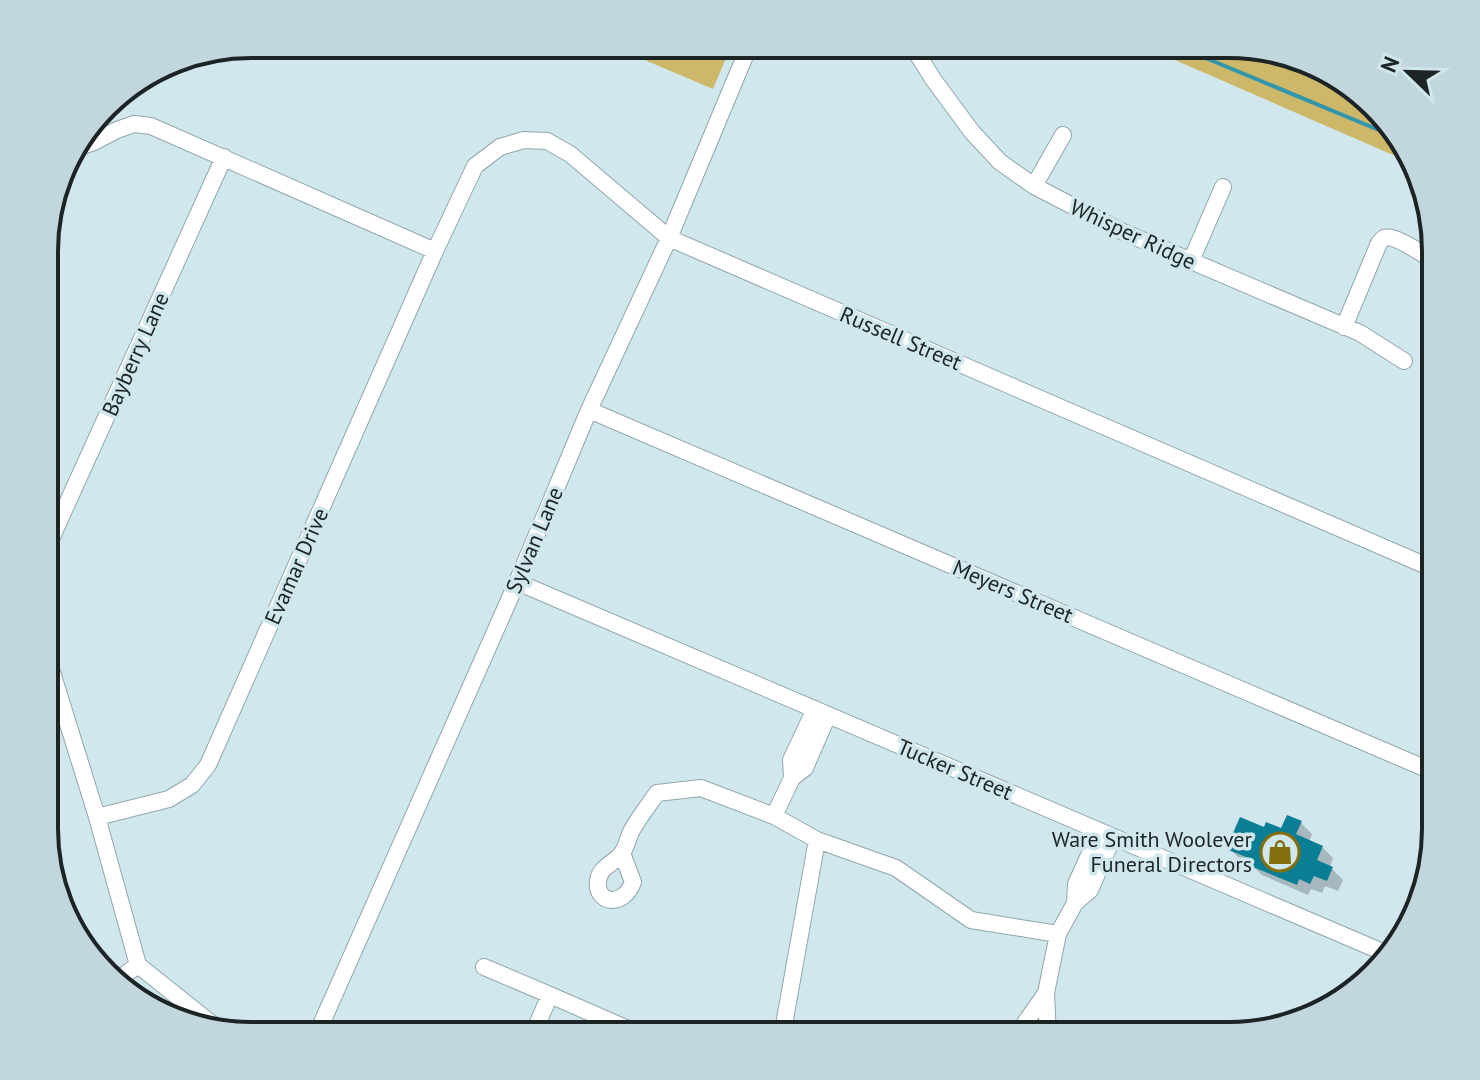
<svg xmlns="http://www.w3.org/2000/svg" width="1480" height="1080" font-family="'PT Sans',sans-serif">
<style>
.green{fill:#cdb768}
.shadow{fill:#0003}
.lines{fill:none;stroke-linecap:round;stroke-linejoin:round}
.stream{stroke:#3196ac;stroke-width:4}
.building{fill:#097e94}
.minor-casing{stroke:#91a6ac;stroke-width:18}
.minor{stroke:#fff;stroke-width:16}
.labels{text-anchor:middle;stroke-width:7;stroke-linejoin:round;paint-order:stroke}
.street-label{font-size:22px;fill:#1c2426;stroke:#d0e7ed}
.poi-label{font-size:22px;fill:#1c2426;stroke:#d0e7ed;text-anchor:end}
.rim{fill:none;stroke:#1c2426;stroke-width:4}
</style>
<rect width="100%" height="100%" fill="#d0e7ed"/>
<path class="green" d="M607 44H732L713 89Z
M1138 44H1242L1355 87 1414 159 1416 165Z"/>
<path class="shadow" d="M1301 823 1312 834 1309 842 1322 847 1333 858 1330 867 1343 880 1338 891 1325 886 1322 893 1311 889 1308 895 1262 875 1250 864 1240 859 1229 848 1265 830 1282 831Z"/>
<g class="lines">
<path class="stream" d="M1172 44 1398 138"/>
</g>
<path class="building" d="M1287 815 1302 821 1296 834 1323 846 1317 860 1333 867 1327 881 1314 876 1310 884 1299 879 1297 885 1248 865 1251 859 1226 849 1240 817 1264 827 1266 822 1281 828Z"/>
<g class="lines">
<defs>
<path id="minor" d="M911 44 933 79 972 132 1000 162 1034 186 1121 231 1360 333 1404 361
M71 150 94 142 117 130 134 124 151 126 435 251
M1034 186 1063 135
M1191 261 1223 187
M1344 327 1379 243C1381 241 1382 239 1384 238 1395 234 1425 256 1436 262
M589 410 1436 773
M46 550 224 157
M517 582 1392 956
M46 653 97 817 138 965 217 1028
M792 778 791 760 815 709
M774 816 792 778 805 768 828 715
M97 817 169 799 192 785 208 765 435 251 475 166 500 147 524 140 547 141 570 154 669 238 1436 570
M622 853 633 882C623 909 595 903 598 881 599 867 615 863 622 853 627 846 628 837 632 830 639 817 649 805 657 793L701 788 774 816 817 840 896 868 971 920 1058 934
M1075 903 1076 884 1100 831
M484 967 550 995
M115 982 138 965
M316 1036 517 582 589 410 669 238 750 44
M532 1036 550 995 644 1036
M782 1036 817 840
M1016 1036 1046 993
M1048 1036 1046 993 1058 934 1075 903 1090 890 1113 837"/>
</defs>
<use href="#minor" class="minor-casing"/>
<use href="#minor" class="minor"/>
</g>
<defs>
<symbol id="shop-ring" viewBox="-11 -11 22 22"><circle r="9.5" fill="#d0e7ed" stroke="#846e0c" stroke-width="1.5"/><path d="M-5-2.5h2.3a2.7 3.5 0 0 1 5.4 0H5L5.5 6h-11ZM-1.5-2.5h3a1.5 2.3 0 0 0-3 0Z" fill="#846e0c"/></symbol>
</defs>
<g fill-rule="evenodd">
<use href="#shop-ring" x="1258" y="830" width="44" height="44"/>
</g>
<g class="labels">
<g class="street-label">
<text transform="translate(1133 234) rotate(25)" y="8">Whisper Ridge</text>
<text transform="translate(901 338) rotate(23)" y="8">Russell Street</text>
<text transform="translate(135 354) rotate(-66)" y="8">Bayberry Lane</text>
<text transform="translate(534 540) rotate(-67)" y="8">Sylvan Lane</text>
<text transform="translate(296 566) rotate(-66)" y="8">Evamar Drive</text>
<text transform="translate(1013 591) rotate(23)" y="8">Meyers Street</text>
<text transform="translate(955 769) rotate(23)" y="8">Tucker Street</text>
</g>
<g class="poi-label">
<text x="1252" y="847">Ware Smith Woolever<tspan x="1252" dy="25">Funeral Directors</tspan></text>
</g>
</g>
<path d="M0 0H1480V1080H0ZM251 58H1229A193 193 0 0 1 1422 251V829A193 193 0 0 1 1229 1022H251A193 193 0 0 1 58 829V251A193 193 0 0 1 251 58Z" fill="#c2d7dd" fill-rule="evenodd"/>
<path class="rim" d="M251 58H1229A193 193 0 0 1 1422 251V829A193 193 0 0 1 1229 1022H251A193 193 0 0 1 58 829V251A193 193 0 0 1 251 58Z"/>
<g transform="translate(1408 72) rotate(293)" stroke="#d0e7ed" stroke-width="6" paint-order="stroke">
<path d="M0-6L14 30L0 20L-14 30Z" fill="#1c2426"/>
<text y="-12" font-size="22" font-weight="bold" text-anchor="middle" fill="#1c2426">N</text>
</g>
</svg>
